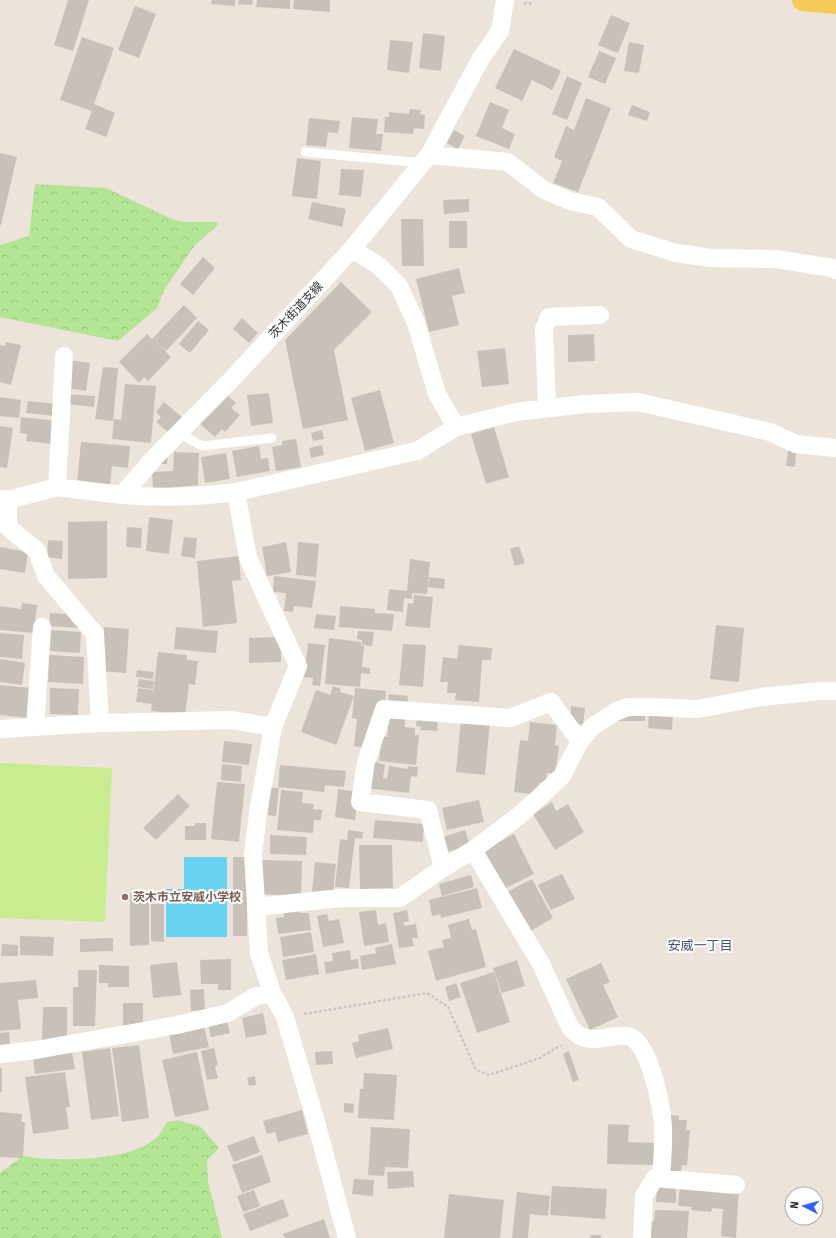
<svg xmlns="http://www.w3.org/2000/svg" width="836" height="1238" font-family="'Fira Sans','Noto Sans JP',sans-serif">
<style>
.forest{fill:url(#forest-crowns)}
.pitch{fill:#c9ec90}
.water{fill:#6ad3f2}
.building{fill:#c7c1ba}
.lines{fill:none;stroke-linecap:round;stroke-linejoin:round}
.path{stroke:#c7c7c7;stroke-width:2.5;stroke-dasharray:3 2;stroke-linecap:butt}
.lane{stroke:#fff;stroke-width:9}
.street{stroke:#fff;stroke-width:18}
.primary{stroke:#f5ca57;stroke-width:22}
.education-dot{fill:#8d6e63;stroke:#fff;stroke-width:1.5}
.labels{text-anchor:middle;stroke-width:4;stroke-linejoin:round;paint-order:stroke}
.street-label{font-size:12px;fill:#292929;stroke:#fff}
.education-label{font-size:12px;font-weight:bold;fill:#785e54;stroke:#fff;text-anchor:start}
.neighbourhood-label{font-size:13px;fill:#48537b;stroke:#fff}
</style>
<defs>
<pattern id="forest-crowns" width="20" height="18" patternUnits="userSpaceOnUse"><rect width="20" height="18" fill="#b3e595"/><path d="M2 6a3 3 0 1 1 6 0M12 15a3 3 0 1 1 6 0" fill="none" stroke="#9ac480"/></pattern>
</defs>
<rect width="100%" height="100%" fill="#ece4db"/>
<path class="forest" d="M35 184 106 188 174 220 183 222H216L219 224 195 245 164 290 157 308 118 341 0 317V245L29 236Z
M178 1120 201 1127 219 1148 207 1160 208 1181 222 1238H0V1173L23 1156C54 1162 133 1162 157 1137 161 1133 164 1127 167 1122Z"/>
<path class="pitch" d="M0 763 112 768 105 922 0 918Z"/>
<path class="water" d="M184 857H227V937H166V889H184Z"/>
<path class="building" d="M68 0H89L73 51 54 45Z
M212 0H235V6L211 4Z
M239 0H253L252 5 238 4Z
M257 0H290V9L256 7Z
M294 0H330V12L293 9Z
M135 6 156 14 139 58 118 50Z
M611 15 630 23 618 53 598 45Z
M423 33 445 36 441 71 419 68Z
M82 37 114 48 94 104 115 113 106 137 85 129 92 111 60 100Z
M390 40 413 42 409 73 387 70Z
M629 42 644 45 639 73 624 71Z
M514 49 561 71 552 90 532 80 522 101 495 88Z
M599 51 616 58 605 84 588 77Z
M567 76 582 83 567 120 552 114Z
M586 98 611 108 578 192 553 183 562 161 554 157 566 126 574 130Z
M490 102 509 110 502 128 515 134 509 149 476 136Z
M632 105 650 112 647 121 628 115Z
M410 109 421 110 420 114 425 115 424 129 414 128 413 134 384 132 385 116 389 117V112L409 114Z
M352 117 378 119 376 134H383L381 151 349 148Z
M309 118 340 121 338 133 328 132 326 147 306 145Z
M454 130 465 136 458 149 447 143Z
M0 153 17 157 1 225H0Z
M297 158 321 161 317 199 292 196Z
M341 169 364 170 361 197 339 195Z
M469 199V212L444 214 443 200Z
M312 202 346 209 342 227 308 219Z
M401 219H423L424 266H402Z
M449 221H467V248H449Z
M203 257 215 268 193 295 180 284Z
M459 268 465 293 452 296 459 325 429 332 416 279Z
M341 282 372 312 334 350 348 420 303 429 285 340Z
M184 305 197 318 166 351 154 340 171 357 148 381 144 377 139 383 119 362 147 334 152 339Z
M242 318 258 333 249 343 233 329Z
M198 321 209 330 190 353 179 344Z
M594 334 595 361 568 362V335Z
M6 342 21 345 11 385 0 382V345L5 346Z
M505 348 509 384 482 387 477 351Z
M69 360 90 363 86 391 66 388Z
M103 367 118 368 113 421 95 419Z
M125 384 156 386 151 443 112 439 114 419 121 420Z
M380 390 394 443 365 451 351 398Z
M269 393 273 423 251 426 247 395Z
M67 394 95 396 94 407 67 404Z
M226 394 236 403 231 408 240 415 225 432 222 429 215 437 199 423Z
M0 397 21 400 19 418 0 416Z
M28 401 56 404 55 416 26 413Z
M164 402 182 417 169 433 156 422 161 417 156 412Z
M21 417 56 421 53 444 26 441 27 434 20 433Z
M0 426 13 428 7 468 0 467Z
M494 427 509 477 486 484 471 434Z
M322 430 324 439 313 441 311 433Z
M296 439 301 467 276 471 272 447 282 445V441Z
M81 442 130 446 128 468 112 466 110 485 77 482Z
M322 445 324 455 311 458 309 448Z
M259 446 261 459 268 458 270 471 237 477 232 451Z
M788 451H796L795 467 786 466Z
M162 452 168 453 167 464H161Z
M174 452 199 453 198 485 153 490 152 472 173 471Z
M226 453 230 479 205 483 201 457Z
M149 517 173 520 169 554 146 551Z
M107 521V578L68 579V522Z
M127 527 142 528 141 548 126 547Z
M184 537 197 538 195 558 181 556Z
M48 540 63 541 62 559 47 557Z
M286 542 291 572 267 576 262 547Z
M298 542 319 544 316 577 296 575Z
M519 546 525 563 515 566 510 549Z
M0 547 28 552 25 573 0 569Z
M239 556 241 580 232 581 237 623 203 627 197 561Z
M410 559 430 562 427 594 412 593V599L404 598 403 612 387 610 389 589 407 591Z
M274 576 316 581 312 608 294 606 293 612 284 611 286 593 273 592Z
M429 577 445 579 444 589 428 587Z
M414 595 433 597 430 628 405 626 408 603 413 604Z
M22 603 37 605 34 633 0 630V606L21 609Z
M340 606 375 609V613L394 614 392 631 339 627Z
M50 613 69 614 79 628 49 626Z
M316 614 336 616 334 630 314 628Z
M716 625 744 628 739 682 710 679Z
M104 627 129 629 126 673 100 671Z
M176 627 218 631 216 653 174 649Z
M51 630 81 632 80 653 50 651Z
M358 631 374 632 372 646 362 645V640L357 639Z
M0 633 24 635 22 659 0 657Z
M281 637V662L249 663V638Z
M329 638 361 642V646H364L362 667 370 668V674L361 673 360 687 325 684Z
M308 643 325 645 320 686 312 685 313 678 304 677Z
M403 644 426 645 423 687 399 685Z
M459 645 492 648 491 660H482L479 702 455 700 456 693H447L448 682H440L443 657 457 659Z
M158 652 187 655V660L198 661 195 685 189 684 185 715 151 711 152 704 136 702 138 688 153 690V695Z
M49 655 84 657 83 684 48 682Z
M0 659 25 663 22 685 0 682Z
M137 670 154 672 153 679 136 677Z
M139 679 154 681 153 689 137 687Z
M0 685 31 688 27 718 0 715Z
M333 686 341 689 340 692 354 696 336 745 301 732 316 690 330 695Z
M50 688 79 689 78 715 50 714Z
M355 688 386 691 385 703 367 748 354 746 357 719 352 718Z
M389 694 408 696 407 708 388 706Z
M571 706 585 708 583 725 570 723Z
M649 711 673 713 672 730 648 728Z
M645 713V721H619V714Z
M417 716 438 718 437 731 420 730 421 727 416 726Z
M389 718 405 719V727L415 728V735H419L416 765 379 761 382 736 387 737Z
M461 719 490 722 485 775 456 772Z
M530 722 557 725 555 745 559 746 555 774 547 773 546 783H539L538 795 514 792 520 740 528 741Z
M224 741 252 744 249 765 222 762Z
M370 760 385 765 383 778 387 779 389 766 408 769V766L418 767 417 777 411 776 409 793 367 788Z
M222 764 242 766 241 782 221 780Z
M280 765 346 771 344 787 325 785 324 792 278 787Z
M217 782 245 784 239 842 211 839Z
M270 788H279L276 816 268 815Z
M338 789 358 792 355 820 335 817Z
M281 790 303 792 302 803 314 804 313 809 322 810 321 820H314L313 833 277 830Z
M178 794 190 806 156 840 143 828Z
M479 800 484 822 447 830 442 808Z
M552 802 556 811 568 804 584 832 555 850 533 814Z
M375 820 424 824 423 842 373 838Z
M195 823H206V840H185V826H195Z
M348 830 363 832 362 839 355 838 349 888 335 887 340 839 347 840Z
M465 830 470 846 447 852 443 837Z
M514 834 534 874 502 890 482 851Z
M270 835 307 837 306 855 270 854Z
M359 845H392L393 888 360 889Z
M233 857H247V936H233Z
M261 860 302 861 301 896 260 894Z
M315 862 336 864 333 894 312 892Z
M562 874 575 899 551 910 538 885Z
M471 875 474 887 442 896 439 884Z
M532 879 553 918 529 932 507 892Z
M477 888 482 908 441 918 440 914 432 916 429 900Z
M130 893H149V945L130 946Z
M151 904H164V942L151 941Z
M299 909 300 913H309L311 930 278 934 276 918 284 917V911Z
M376 910 378 925 386 923 389 942 364 946 359 912Z
M407 910 409 921 404 922V926L416 924 418 938H412L414 946 399 948 393 913Z
M327 914 329 921 339 919 344 943 323 947 317 916Z
M469 919 472 930 476 929 486 967 436 981 428 951 444 947 442 940 451 938 448 925Z
M311 932 314 952 283 957 280 937Z
M20 936 54 937 53 956 20 955Z
M113 938V951L80 952V939Z
M2 944 18 945V956H1Z
M392 944 396 964 362 970 360 956 376 953 375 948Z
M350 950 351 960 358 959 359 968 326 974 324 962 333 961 332 953Z
M316 954 319 974 286 980 282 960Z
M231 959V990H218V984H201L200 960Z
M517 960 525 986 502 993 493 968Z
M177 962 181 995 153 998 150 965Z
M601 963 610 982 603 985 618 1017 590 1030 566 979Z
M99 965 129 966V987H108V983H99Z
M78 970H97L95 1026H73V987H78Z
M494 972 510 1022 477 1033 460 983Z
M36 980 38 998 18 1000 21 1029 0 1031V983Z
M456 983 461 997 449 1001 445 987Z
M204 989 205 1010 191 1011 190 990Z
M123 1003H143V1026H123Z
M43 1007H67V1042L42 1041Z
M263 1013 267 1034 246 1038 242 1018Z
M227 1021 230 1033 211 1037 208 1025Z
M204 1026 209 1047 173 1054 169 1034Z
M388 1028 393 1049 356 1058 352 1043 359 1041 358 1035Z
M9 1032 10 1046 0 1048V1033Z
M139 1045 149 1118 122 1122 112 1048Z
M110 1048 119 1116 91 1120 82 1052Z
M214 1048 218 1065 215 1066 218 1078 207 1080 201 1051Z
M332 1051 333 1064 316 1065 315 1052Z
M569 1051 579 1080 573 1082 563 1054Z
M72 1052 75 1069 35 1074 33 1058Z
M197 1052 209 1110 175 1117 162 1060Z
M0 1068H2V1092H0Z
M65 1072 70 1107H66L69 1129 33 1134 25 1077Z
M364 1073 397 1075 394 1120 358 1118 360 1089H363Z
M255 1076 256 1085 249 1086 247 1078Z
M344 1103 354 1104 353 1113 344 1112Z
M302 1110 308 1134 278 1142 275 1132 267 1134 263 1121Z
M0 1112 22 1114 21 1122H25L23 1158 0 1157Z
M669 1115 679 1116V1120H687L686 1130H690L687 1166 682 1165 681 1173 664 1171Z
M608 1124 629 1125 628 1142 655 1143V1165L607 1164Z
M371 1127 410 1129 408 1168 385 1167 384 1176 368 1175Z
M254 1136 260 1152 234 1162 227 1146Z
M262 1155 271 1182 242 1193 232 1165Z
M413 1171 414 1187 388 1189 387 1172Z
M354 1179 374 1180 373 1196 352 1194Z
M680 1183 739 1188 736 1238 721 1236 723 1209 712 1208 711 1212 691 1210 692 1207 678 1206Z
M657 1185 676 1186V1203L656 1202Z
M552 1186 607 1189 605 1219 550 1215Z
M254 1190 260 1206 243 1212 237 1196Z
M517 1192 550 1196 548 1216 530 1214 528 1238H512Z
M449 1194 504 1200 500 1238H444Z
M283 1199 289 1216 250 1231 243 1214Z
M655 1210 689 1211 687 1238H649V1221H654Z
M324 1219 330 1238H285L283 1234Z
M591 1235H601V1238H590Z"/>
<g class="lines">
<path class="path" d="M524 3 530 4V0
M304 1014 427 993 448 1007 476 1070 489 1075 540 1058 561 1045"/>
<path class="lane" d="M305 152 422 163
M179 433 202 446 272 438"/>
<path class="street" d="M429 155 508 162 544 190 570 201 598 207 631 239 676 253 711 258 776 259 833 268 836 270
M352 249 379 266 399 286 416 323 437 394 456 427
M547 408 544 329 549 317 600 315
M57 487 64 356
M236 492 417 451 456 427 516 412 585 404 638 402 770 432 796 444 836 448
M122 495C161 498 198 497 236 492L248 558 298 666 273 727 258 813 253 855 259 953 272 993 285 1017 316 1122 347 1238
M0 499 8 500 57 487 122 495 155 457 232 379 352 249 429 155 480 60 500 31 505 0
M8 500V527L37 551 46 576 95 634 100 723
M35 727 42 627
M0 729 100 723 232 720 273 727
M473 850 541 964 570 1027C588 1049 604 1034 627 1036 648 1038 660 1100 662 1117 665 1137 662 1159 661 1178
M443 868 428 810 360 802 366 762 384 709 510 718 551 702 580 741
M256 907 340 898H400L443 868 473 850 520 815 562 776 580 741 592 727 615 712 628 707H650L697 709 761 697 821 691H836
M0 1054 36 1050 177 1025 228 1013 256 996 272 993
M642 1238 644 1196 655 1178 736 1185"/>
<path class="primary" d="M803 0 836 3"/>
</g>
<circle class="education-dot" cx="125" cy="897" r="4"/>
<g class="labels">
<g class="street-label">
<text transform="translate(296 310) rotate(-47)" y="4">茨木街道支線</text>
</g>
<g class="education-label">
<text x="133" y="901">茨木市立安威小学校</text>
</g>
<g class="neighbourhood-label">
<text x="700" y="950">安威一丁目</text>
</g>
</g>
<g transform="translate(804 1206) rotate(276)"><circle r="19" fill="#ffffff" stroke="#a9a9a9"/>
<path d="M0-3L7 15L0 10L-7 15Z" fill="#3562ff"/>
<text y="-6" font-size="11" font-weight="bold" text-anchor="middle" fill="#292929">N</text>
</g>
</svg>
